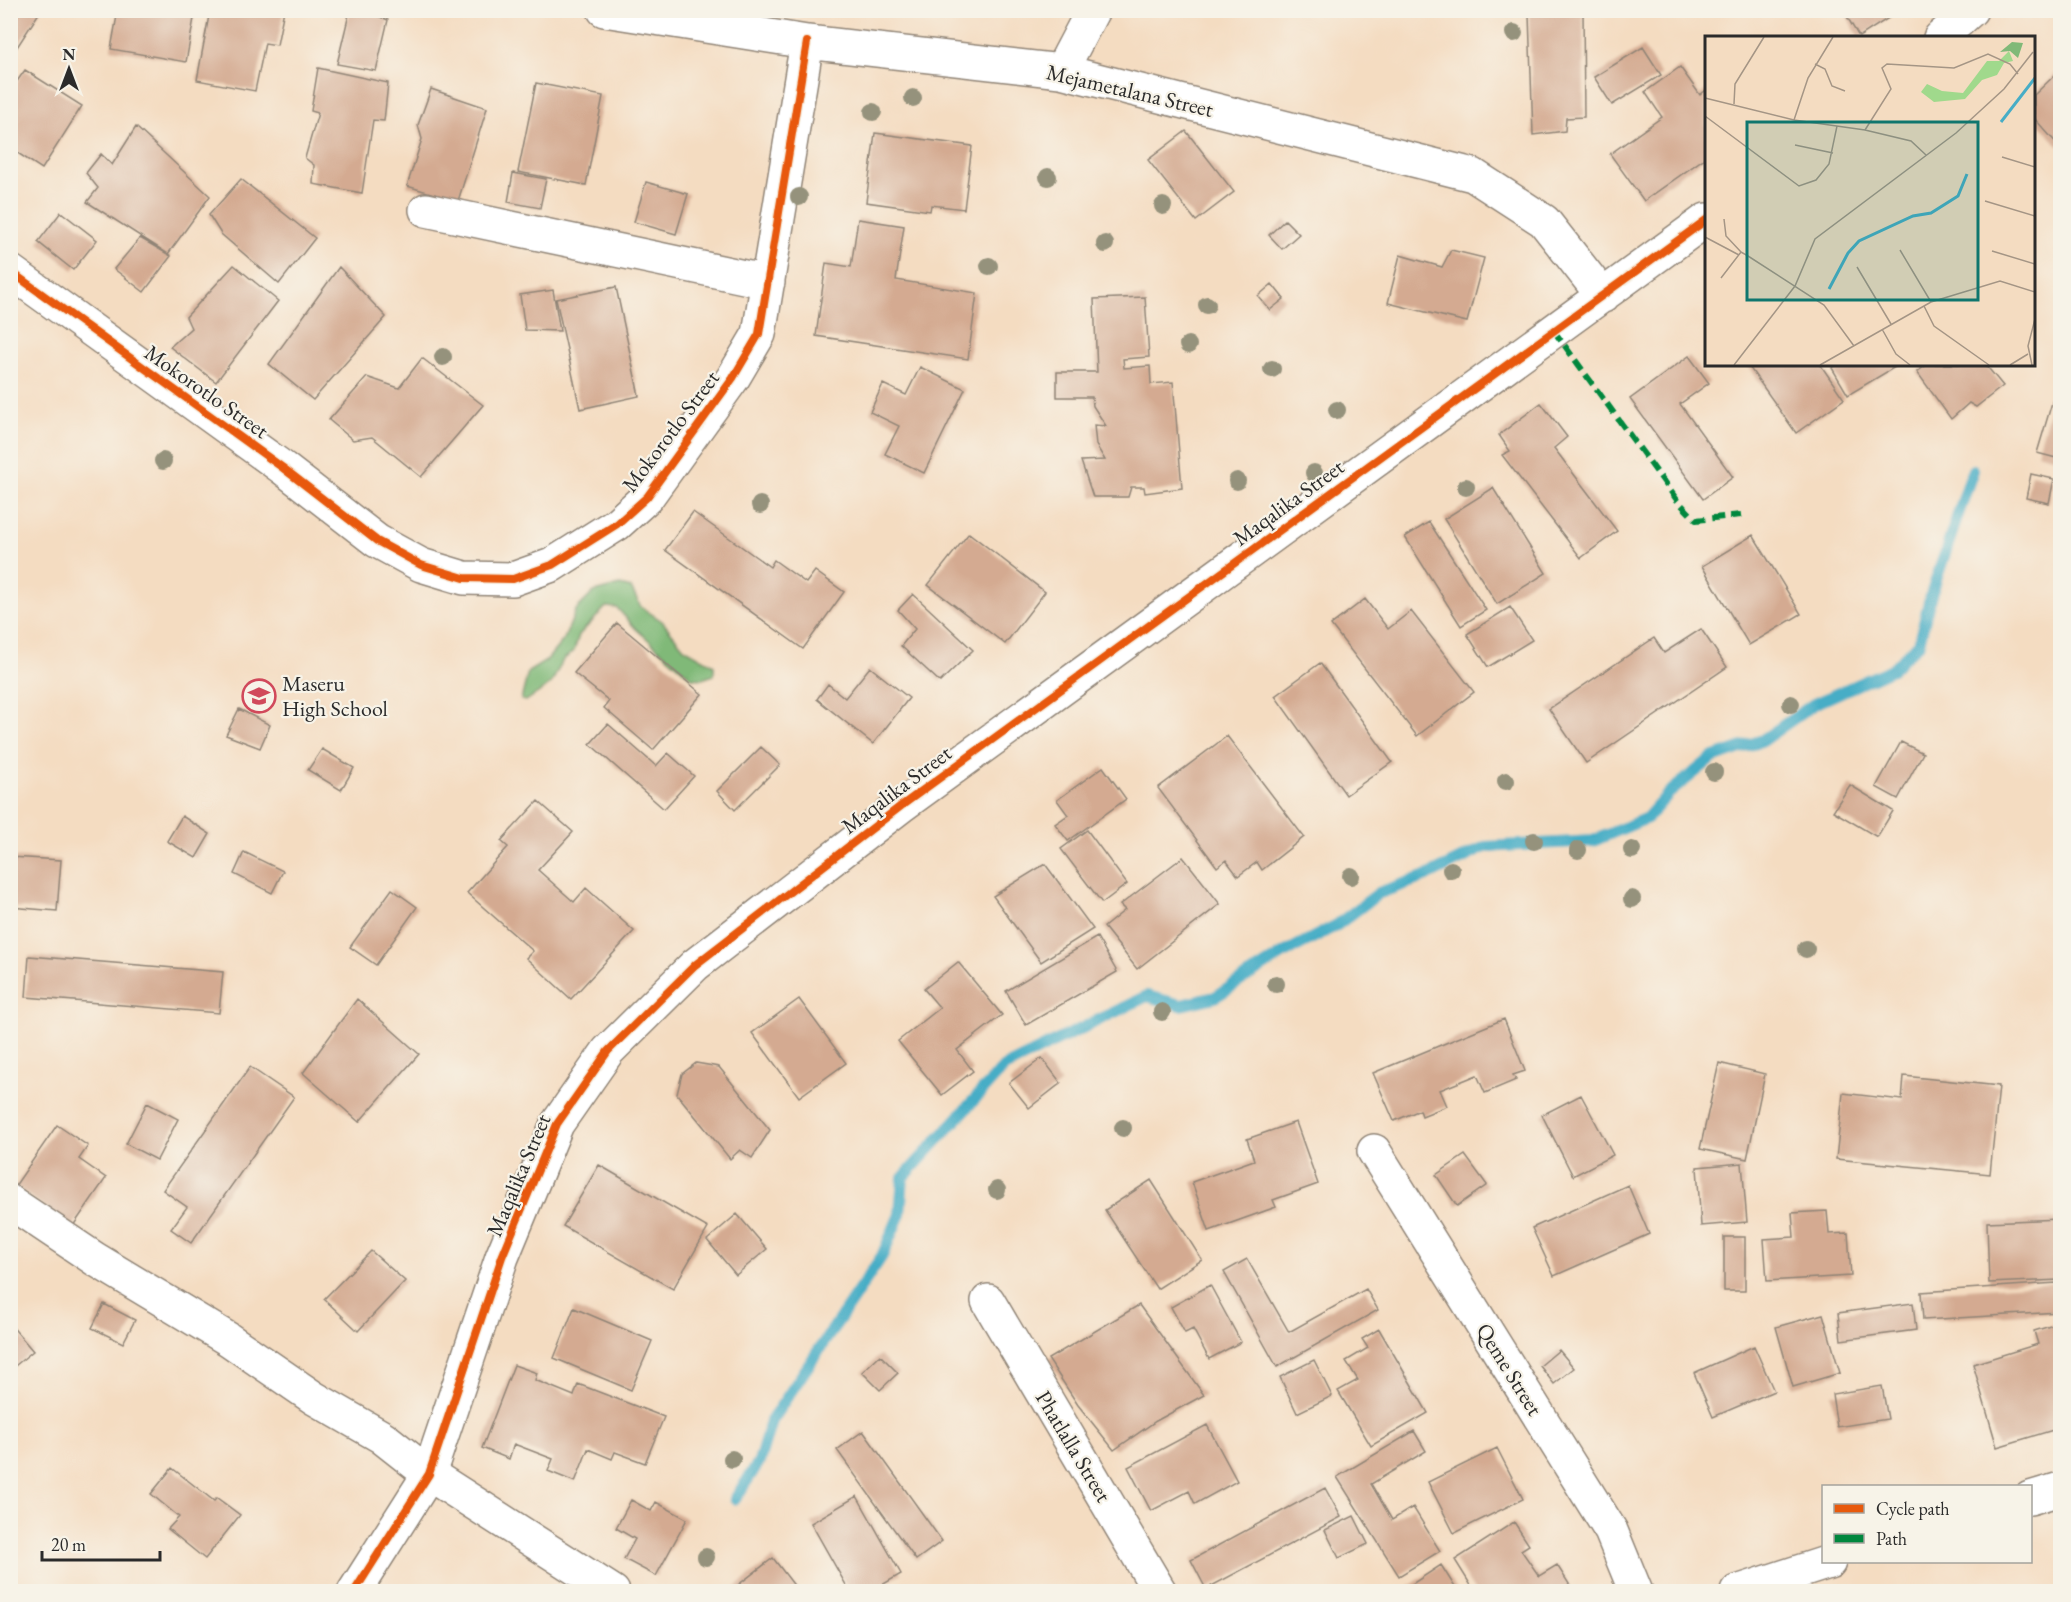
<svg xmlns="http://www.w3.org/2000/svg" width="2071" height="1602" font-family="'EB Garamond',serif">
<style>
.forest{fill:#80b978;stroke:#567252;stroke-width:1.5}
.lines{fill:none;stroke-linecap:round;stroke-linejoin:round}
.stream{stroke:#47adc6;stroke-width:12}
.building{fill:#d4aa91}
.minor-casing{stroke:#908476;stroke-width:36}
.minor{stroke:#fff;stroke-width:33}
.quiet{stroke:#00873e;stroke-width:6;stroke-dasharray:12 6;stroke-linecap:butt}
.cycleway-casing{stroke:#f7f3e8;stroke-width:11}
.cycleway{stroke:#e8590c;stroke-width:8}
.tree{fill:#95927c}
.labels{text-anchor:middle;stroke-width:4.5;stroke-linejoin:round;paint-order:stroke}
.street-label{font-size:22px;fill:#2b2b2b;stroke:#f7f3e8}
.poi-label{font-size:22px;fill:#2b2b2b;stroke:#f7f3e8;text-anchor:start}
.inset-river{fill:none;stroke:#47adc6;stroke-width:3}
.inset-road{fill:none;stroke:#a49585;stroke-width:1.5}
.view{fill:#0f766e;fill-opacity:0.15;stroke:#0f766e;stroke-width:3}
.inset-edge{fill:none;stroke:#2b2b2b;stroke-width:3}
</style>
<rect width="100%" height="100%" fill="#f7f3e8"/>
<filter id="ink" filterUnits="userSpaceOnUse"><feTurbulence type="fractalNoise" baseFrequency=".0167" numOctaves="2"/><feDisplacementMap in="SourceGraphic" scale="12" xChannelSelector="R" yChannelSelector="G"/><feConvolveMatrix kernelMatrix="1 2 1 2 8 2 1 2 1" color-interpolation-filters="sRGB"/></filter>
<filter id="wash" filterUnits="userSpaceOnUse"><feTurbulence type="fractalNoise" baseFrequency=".008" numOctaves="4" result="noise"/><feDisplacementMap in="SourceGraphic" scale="24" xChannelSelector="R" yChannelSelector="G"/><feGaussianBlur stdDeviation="1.35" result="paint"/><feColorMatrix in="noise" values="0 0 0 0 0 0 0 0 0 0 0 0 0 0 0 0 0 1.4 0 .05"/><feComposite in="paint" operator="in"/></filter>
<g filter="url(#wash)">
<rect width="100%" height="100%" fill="#f4dcc1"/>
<path class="forest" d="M620 585 631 588 641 607 662 621 684 648 714 665V675L702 679 692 678 636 629 617 608 606 607 579 635 574 651 563 660 551 684 526 701 521 700 528 672 546 661 564 639 576 610 594 592Z"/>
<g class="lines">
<path class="stream" d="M735 1499 759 1462 771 1421 882 1256 900 1214 903 1178 1004 1067 1147 996 1181 1005 1215 997 1284 953 1337 925 1379 893 1429 875 1485 847 1593 841 1647 818 1669 793 1712 758 1763 740 1814 704 1892 669 1919 643 1930 598 1973 470"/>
</g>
<g id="blocks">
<path class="building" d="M10 10H41L10 58Z
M118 10H182L195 13 186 62 111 49Z
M210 10H284L277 45 265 43 255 91 197 80Z
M350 10H362L388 20 376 71 337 64Z
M1544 10H1583L1584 117 1566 118 1565 131 1533 135 1529 15Z
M1843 10H1901L1859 37Z
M1643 47 1661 75 1612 105 1594 77Z
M1680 67 1700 95 1706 90V157L1644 201 1610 154 1662 117 1645 92Z
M318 68 388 83 384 121 373 120 362 193 313 184 314 165 305 158 318 113 311 111Z
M25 70 82 106 42 169 10 148V91Z
M2057 73 2060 76V147L2034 118V95Z
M536 83 603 96 586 185 518 172Z
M431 89 487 108 458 201 407 186 422 139 418 125Z
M136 127 210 196 168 254 87 202 98 188 86 173 101 154 112 165Z
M1186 131 1234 192 1196 221 1148 160Z
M875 133 972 146 964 209 931 205 930 211 866 202Z
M513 173 546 179 540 208 508 202Z
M241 179 315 238 279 284 221 234 209 215Z
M646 182 688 194 676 234 634 222Z
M61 212 97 240 73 270 38 242Z
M858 219 904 226 896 280 977 293 968 359 816 336 826 263 851 267Z
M1285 220 1299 234 1282 249 1269 235Z
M140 238 171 256 144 292 114 269Z
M1451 250 1484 258 1467 322 1388 303 1400 255 1442 267Z
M234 265 278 301 216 382 170 347 191 328 186 317Z
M339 267 386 317 313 400 269 364Z
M1272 284 1284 299 1270 310 1258 296Z
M616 287 639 396 580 409 556 299Z
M553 290 560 331 525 330 520 295Z
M1145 297 1149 357 1123 359 1124 368 1150 366 1151 384 1173 382 1182 488 1145 493 1144 487H1131L1128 497H1093L1081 461 1105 460 1096 445 1094 425 1106 426 1093 406 1092 397H1057V372H1097L1094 299Z
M1689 356 1709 383 1680 404 1733 477 1703 499 1630 399Z
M422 358 483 405 421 477 372 437 353 440 329 420 367 377 399 388Z
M1747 364H1820L1844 399 1796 433Z
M1838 364H1900L1848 395 1832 368Z
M1928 364H1985L2003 386 1976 407 1969 403 1951 419 1917 372Z
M920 367 965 389 924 473 885 454 899 426 870 412 883 384 906 395Z
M2056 389 2060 391V459L2037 453Z
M1541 403 1567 437 1554 448 1617 531 1581 558 1502 455 1510 451 1499 435Z
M2031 474 2054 479 2049 503 2026 498Z
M1493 488 1546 573 1497 604 1444 519Z
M693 512 770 567 774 560 806 583 815 571 844 592 803 649 665 550Z
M1429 522 1486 610 1461 626 1405 537Z
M969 533 1045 592 1005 644 928 585Z
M1753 535 1801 614 1749 645 1702 566Z
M913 594 973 650 940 682 901 646 915 629 898 610Z
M1365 599 1388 629 1411 611 1474 692 1417 736 1331 625Z
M1510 607 1532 640 1488 667 1467 634Z
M617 623 702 694 653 750 604 708 609 701 574 673Z
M1701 629 1727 667 1586 763 1549 709 1654 638 1664 653Z
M1320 663 1392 762 1346 795 1275 696Z
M870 667 909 698 873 744 817 699 828 684 845 698Z
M239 709 270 725 260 748 226 735Z
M608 724 656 766 668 753 694 776 664 809 590 744Z
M1227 736 1304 837 1262 870 1257 862 1238 876 1226 860 1217 867 1158 788Z
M1901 742 1923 753 1898 799 1876 787Z
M761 747 780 765 735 810 717 791Z
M322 749 354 768 341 790 308 770Z
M1103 767 1126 799 1068 841 1055 824 1068 815 1057 800Z
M1850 785 1893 811 1877 837 1833 811Z
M538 801 573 832 538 870 574 902 586 888 634 931 571 999 526 958 533 951 467 893 508 847 501 841Z
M182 816 210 834 196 858 167 841Z
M1087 830 1127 884 1102 903 1061 849Z
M244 852 283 871 272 893 234 874Z
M10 857 61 860 57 911 10 907Z
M1183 857 1220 904 1137 969 1104 927 1125 910 1120 905Z
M1045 864 1093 929 1041 962 993 896Z
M392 889 417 907 376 965 350 947Z
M1097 937 1117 972 1026 1025 1006 991Z
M10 949 16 950 12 992H10Z
M29 956 223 972 219 1013 26 997Z
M958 962 1002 1015 957 1050 973 1071 942 1095 898 1041 940 1008 924 989Z
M357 999 419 1054 359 1122 303 1073Z
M799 999 846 1063 799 1097 752 1033Z
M1504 1019 1525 1071 1513 1075 1516 1080 1485 1093 1477 1075 1440 1090 1447 1106 1422 1116 1420 1110 1394 1121 1373 1073Z
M1042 1058 1061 1083 1029 1108 1009 1083Z
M696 1063 719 1067 770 1130 752 1158 740 1150 730 1159 677 1094 682 1074Z
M1719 1063 1765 1074 1747 1159 1700 1149Z
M250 1067 294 1097 191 1243 171 1229 187 1207 163 1190Z
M1904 1076 1999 1086 1990 1174 1836 1159 1843 1093 1902 1100Z
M1581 1095 1613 1155 1573 1176 1542 1115Z
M147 1103 178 1119 157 1160 126 1144Z
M1296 1122 1318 1184 1273 1200 1276 1207 1209 1231 1192 1182 1254 1160 1247 1139Z
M57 1125 88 1146 79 1159 106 1178 73 1226 15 1186Z
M1465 1155 1487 1185 1457 1206 1436 1175Z
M1742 1163 1747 1222 1701 1226 1697 1167Z
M599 1165 708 1228 673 1289 563 1226Z
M1151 1180 1202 1260 1157 1289 1105 1210Z
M1628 1185 1649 1234 1554 1276 1532 1228Z
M1827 1211 1829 1234 1848 1233 1851 1276 1767 1281 1764 1239 1794 1237 1792 1213Z
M737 1214 767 1249 736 1275 707 1240Z
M2060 1219V1280L1989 1283 1987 1222Z
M1724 1237H1745V1291H1724Z
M371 1251 405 1281 358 1331 324 1299Z
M1247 1259 1289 1332 1366 1289 1378 1310 1277 1367 1224 1272Z
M2057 1283 2059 1312 1923 1320 1921 1292Z
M1210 1285 1241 1342 1209 1359 1193 1329 1185 1333 1171 1307Z
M1913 1303 1916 1330 1841 1340 1838 1313Z
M104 1304 135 1320 123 1343 92 1328Z
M1139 1305 1204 1395 1156 1421 1114 1450 1078 1405 1048 1359Z
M574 1308 652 1341 631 1390 554 1358Z
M1823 1314 1840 1373 1793 1387 1776 1327Z
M2060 1323V1428L1997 1447 1973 1364 2038 1344 2034 1331Z
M10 1324 33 1351 10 1370Z
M1379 1329 1428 1413 1371 1446 1338 1391 1358 1380 1346 1361 1368 1348 1362 1339Z
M1754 1346 1774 1391 1713 1417 1694 1373Z
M1559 1350 1574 1368 1554 1384 1540 1366Z
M880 1355 898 1373 880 1390 862 1372Z
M1314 1360 1332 1396 1297 1413 1280 1377Z
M514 1365 537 1373 535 1380 574 1396 578 1384 664 1417 645 1463 615 1452 612 1459 588 1449 575 1482 548 1471 553 1459 514 1444 509 1459 482 1448Z
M1882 1386 1888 1419 1837 1427 1832 1394Z
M1207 1425 1237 1481 1195 1504 1189 1491 1151 1511 1128 1467Z
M863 1431 942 1541 916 1560 837 1450Z
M1414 1431 1426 1451 1371 1484 1392 1520 1413 1507 1440 1551 1399 1576 1337 1477Z
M1497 1448 1523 1499 1454 1533 1428 1482Z
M172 1468 214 1501 217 1498 240 1515 205 1559 168 1529 179 1517 151 1494Z
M1325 1488 1341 1517 1206 1589 1191 1560Z
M857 1496 901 1574 870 1592H850L811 1523Z
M631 1500 651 1511 656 1502 687 1519 656 1576 624 1559 635 1539 616 1528Z
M1354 1516 1368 1544 1339 1558 1325 1530Z
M1514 1522 1529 1545 1521 1550 1539 1576 1557 1565 1571 1587 1564 1592H1475L1455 1560Z
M773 1558 799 1592H729Z
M1441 1565 1458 1592H1412L1409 1586Z"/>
</g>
</g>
<g filter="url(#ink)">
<use href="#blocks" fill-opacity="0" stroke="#908476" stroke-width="1.5"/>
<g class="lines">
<defs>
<path id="minor" d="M604 10 807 42 1061 71 1473 175 1544 221 1603 296
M1940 38 1971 10
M1061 71 1093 10
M426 210 768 282
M10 271 283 468 377 541 421 565 464 578 513 579 552 565 617 524 647 497 733 378 759 334 807 42
M1374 1151 1611 1531 1636 1592
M10 1202 95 1259 228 1339 314 1398 382 1437 429 1474 613 1592
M988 1301 1160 1592
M2030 1498 2060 1489
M354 1592 429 1474 502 1257 557 1124 608 1051 695 965 901 806 1706 220
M1737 1592 1829 1562"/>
</defs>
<use href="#minor" class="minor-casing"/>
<use href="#minor" class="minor"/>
<path class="quiet" d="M1554 331 1677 500 1696 520 1741 515"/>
<defs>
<path id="cycleway" d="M10 271 283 468 377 541 421 565 464 578 513 579 552 565 617 524 647 497 733 378 759 334 807 42
M354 1592 429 1474 502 1257 557 1124 608 1051 695 965 901 806 1706 220"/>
</defs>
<use href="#cycleway" class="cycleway-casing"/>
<use href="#cycleway" class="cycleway"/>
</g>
<g class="tree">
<circle cx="1514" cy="33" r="9"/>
<circle cx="913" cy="98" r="9"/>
<circle cx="873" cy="112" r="9"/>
<circle cx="1048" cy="177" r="9"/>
<circle cx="799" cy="197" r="9"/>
<circle cx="1163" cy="206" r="9"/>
<circle cx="1105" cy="244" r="9"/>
<circle cx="989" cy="266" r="9"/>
<circle cx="1207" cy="305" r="9"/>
<circle cx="1188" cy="345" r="9"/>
<circle cx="443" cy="357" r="9"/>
<circle cx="1272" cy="369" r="9"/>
<circle cx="1337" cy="410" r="9"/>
<circle cx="163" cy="461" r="9"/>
<circle cx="1314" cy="473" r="9"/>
<circle cx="1237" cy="481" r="9"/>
<circle cx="1466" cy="487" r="9"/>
<circle cx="760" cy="505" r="9"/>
<circle cx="1791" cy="704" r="9"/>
<circle cx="1714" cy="772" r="9"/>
<circle cx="1506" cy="781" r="9"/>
<circle cx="1534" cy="841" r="9"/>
<circle cx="1578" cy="850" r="9"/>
<circle cx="1632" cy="850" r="9"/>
<circle cx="1451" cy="870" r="9"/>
<circle cx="1351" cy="876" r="9"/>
<circle cx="1632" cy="899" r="9"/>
<circle cx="1806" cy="949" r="9"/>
<circle cx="1276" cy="984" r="9"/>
<circle cx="1162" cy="1012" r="9"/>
<circle cx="1123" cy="1128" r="9"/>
<circle cx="997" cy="1190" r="9"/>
<circle cx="732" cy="1459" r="9"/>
<circle cx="706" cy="1557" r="9"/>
</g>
</g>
<defs>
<symbol id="school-ring" viewBox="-11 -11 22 22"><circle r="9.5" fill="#f7f3e8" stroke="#d1495b" stroke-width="1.5"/><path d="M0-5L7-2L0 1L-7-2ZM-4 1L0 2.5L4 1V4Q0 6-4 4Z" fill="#d1495b"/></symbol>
</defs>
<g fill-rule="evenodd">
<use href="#school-ring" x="240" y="677" width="38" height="38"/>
</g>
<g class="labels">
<g class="street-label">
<text transform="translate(1130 90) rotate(13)" y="8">Mejametalana Street</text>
<text transform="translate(207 391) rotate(35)" y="8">Mokorotlo Street</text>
<text transform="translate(670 431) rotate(-53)" y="8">Mokorotlo Street</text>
<text transform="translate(1288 502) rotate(-36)" y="8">Maqalika Street</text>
<text transform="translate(896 789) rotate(-37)" y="8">Maqalika Street</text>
<text transform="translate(518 1175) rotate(-67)" y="8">Maqalika Street</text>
<text transform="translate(1510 1369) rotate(58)" y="8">Qeme Street</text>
<text transform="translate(1074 1446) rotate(59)" y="8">Phatlalla Street</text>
</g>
<g class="poi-label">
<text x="282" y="691">Maseru<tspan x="282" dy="25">High School</tspan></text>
</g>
</g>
<g transform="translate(1705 36)">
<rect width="330" height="330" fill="#f4dcc1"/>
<path d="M304 15 308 25 299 27 292 39 277 44 260 63 229 66 216 56 222 48 237 55 258 57 282 25H294Z" fill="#a0d98c"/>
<path d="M307 6 318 7 313 22 305 15 295 16Z" fill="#80b978"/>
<path class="inset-river" d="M296 86 330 42M124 253 143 217 154 205 208 180 226 177 253 160 262 138"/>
<path class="inset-road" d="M110 28 120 33 127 50 140 55M0 62 89 84 160 94 206 105 221 119M29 68 30 48 59 1M0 80 94 150 111 144 124 128 132 90M89 84 103 42 128 1M160 94 186 53 177 32 182 28 249 32 283 18 305 28 313 38M90 109 128 117M297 121 330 131M280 165 330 180M19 183 21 200 36 216M0 201 34 219M195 214 226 266M287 215 330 228M152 231 186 288M16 242 36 216 43 220 119 269 149 310M219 270 229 290 284 329M177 293 191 318 205 329M29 329 90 250 110 203 251 97 299 53 328 16M115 329 226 266 295 245 330 256M305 329 323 318M327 329 323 310 330 283"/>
<path class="view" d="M42 86H273V264H42Z"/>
<rect width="330" height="330" class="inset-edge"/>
</g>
<rect width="2071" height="1602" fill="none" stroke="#f7f3e8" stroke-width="36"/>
<rect x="1822" y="1485" width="210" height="78" fill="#f7f3e8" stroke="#a5a39c" stroke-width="1.5"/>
<rect x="1834" y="1504" width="30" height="9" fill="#e8590c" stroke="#a5a39c" stroke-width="1.5"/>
<text x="1876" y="1515" font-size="18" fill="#2b2b2b">Cycle path</text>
<rect x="1834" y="1534" width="30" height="9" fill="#00873e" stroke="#a5a39c" stroke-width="1.5"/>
<text x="1876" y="1545" font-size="18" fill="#2b2b2b">Path</text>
<g transform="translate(69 69)" stroke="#f7f3e8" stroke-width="4.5" paint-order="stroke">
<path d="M0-4.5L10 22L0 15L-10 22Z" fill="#2b2b2b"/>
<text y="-9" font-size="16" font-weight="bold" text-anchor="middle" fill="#2b2b2b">N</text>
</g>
<path d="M42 1551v9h118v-9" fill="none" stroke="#2b2b2b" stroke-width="3"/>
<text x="51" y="1551" font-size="18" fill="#2b2b2b" stroke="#f7f3e8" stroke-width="4.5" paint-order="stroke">20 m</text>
</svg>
